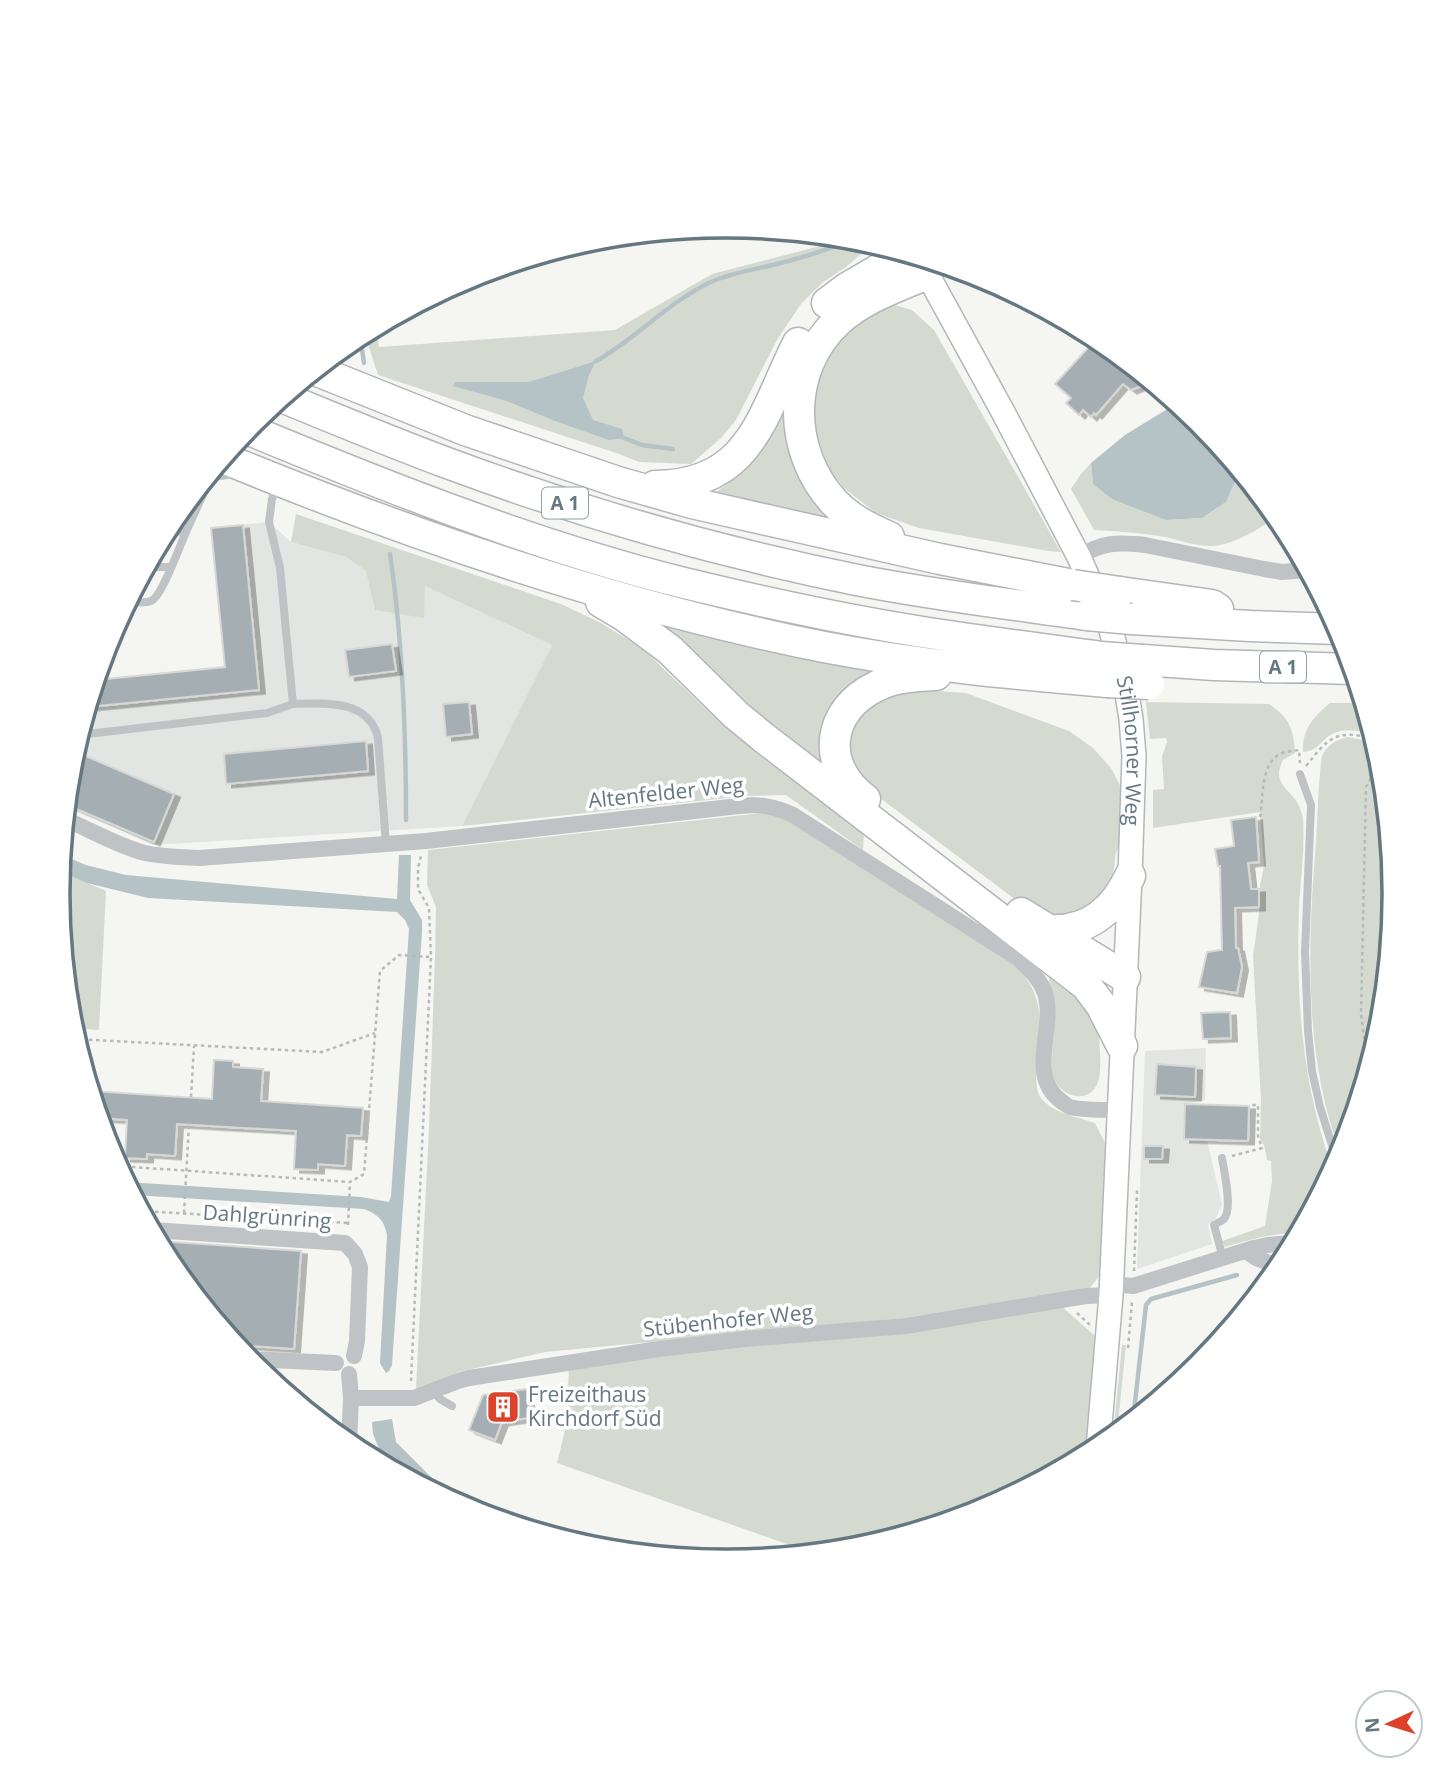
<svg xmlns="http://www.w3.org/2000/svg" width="1452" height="1787" font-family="'Open Sans',sans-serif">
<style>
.built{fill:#e3e5e3}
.green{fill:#d5dad1}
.water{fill:#b5c3c6}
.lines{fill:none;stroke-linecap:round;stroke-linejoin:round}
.stream{stroke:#b5c3c6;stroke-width:4.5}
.building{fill:#a5afb3;stroke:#d7d7d5;stroke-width:2;filter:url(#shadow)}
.secondary-casing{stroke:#b1b7bb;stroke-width:26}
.highway-casing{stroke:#b2b6b9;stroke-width:33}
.path{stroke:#b7babc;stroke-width:2.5;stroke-dasharray:3.5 3.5;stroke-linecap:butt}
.lane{stroke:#bfc3c6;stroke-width:8}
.street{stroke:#bfc3c6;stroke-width:16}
.secondary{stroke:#fff;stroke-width:23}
.highway{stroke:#fff;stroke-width:30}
.highway-bridge-casing{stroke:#b2b6b9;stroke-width:33;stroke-linecap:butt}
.highway-bridge{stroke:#fff;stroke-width:30}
.labels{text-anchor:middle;stroke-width:7;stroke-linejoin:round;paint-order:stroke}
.shield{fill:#fff;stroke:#93a0a8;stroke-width:2}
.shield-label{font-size:19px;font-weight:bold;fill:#657882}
.street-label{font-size:21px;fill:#657882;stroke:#fff}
.poi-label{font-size:21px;fill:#657882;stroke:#fff;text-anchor:start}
.rim{fill:none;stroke:#657882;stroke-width:3.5}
</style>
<defs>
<filter id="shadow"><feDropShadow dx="6" dy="3.5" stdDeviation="0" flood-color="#0004"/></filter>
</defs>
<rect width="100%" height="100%" fill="#f5f5f2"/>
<path class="built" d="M269 522 291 542 346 557 366 571 424 585 552 645 462 826 153 845 66 805 71 763 96 680 224 667 211 528Z
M1206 1048 1205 1100 1185 1104 1184 1139 1207 1140 1222 1205 1216 1218 1208 1225 1212 1244 1137 1269 1145 1051Z"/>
<path class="green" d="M851 238 864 240 861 254 846 267 822 283 801 304 777 340 736 420 721 438 691 464 639 462 619 454 378 375 369 347 366 332 376 326 379 347 615 330 712 274Z
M895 305 912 310 934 330 1061 552 1048 551 919 528 876 513 844 488 826 465 815 442 813 388 822 367 843 332 881 308Z
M782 410 790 420 832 512 823 523 707 498 729 483 752 457Z
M1091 463 1093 484 1166 520 1202 518 1226 502 1240 471 1277 517C1261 527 1243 539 1224 544 1205 550 1184 541 1165 537 1141 533 1118 531 1094 530L1071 489 1081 474Z
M296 514 561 604 601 623 643 649 725 727 767 761 864 831 863 850 786 795 746 796 462 826 552 645 425 586 424 618 375 610 366 571 346 557 291 542Z
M654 621 889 672 866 681 835 785Z
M909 689 966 693 1069 731 1093 748 1111 768 1124 793 1123 843C1112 853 1117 859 1113 872 1104 900 1080 919 1050 916 1042 915 1032 909 1024 906L856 780 845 734 870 699Z
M1146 702 1269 704C1289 717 1294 729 1295 753L1283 760C1272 782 1286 786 1297 802 1300 807 1302 813 1303 819 1305 847 1301 876 1299 905 1296 994 1301 1084 1333 1169L1299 1233C1273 1233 1249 1240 1225 1247L1222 1241 1265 1226 1272 1181 1271 1161 1267 1160 1264 1145 1260 1139 1261 1100 1253 956 1260 907V885L1264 866 1260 812 1153 828V790L1164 789 1162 757 1167 742 1166 738 1150 739Z
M1330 703H1363L1373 734C1354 730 1338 726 1323 741 1316 748 1313 751 1303 752 1302 730 1313 717 1330 703Z
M1347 737 1375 742 1381 764 1394 894 1381 1024 1341 1154C1303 1058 1308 942 1316 841 1318 813 1318 784 1322 756 1327 745 1336 740 1347 737Z
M762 813 777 815 788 821 1014 965C1048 997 1039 1024 1037 1066 1036 1076 1035 1090 1041 1098 1052 1113 1078 1117 1095 1123L1105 1143 1102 1232 1099 1276 1090 1288 904 1318 545 1352 459 1372 416 1389 429 1128 435 956 436 907 427 885 428 850Z
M60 871 106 891 99 1030 72 1028 71 1023 58 893Z
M1049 972C1066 988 1089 1005 1097 1029 1100 1037 1102 1073 1098 1082 1089 1107 1057 1096 1052 1073 1051 1069 1052 1062 1052 1057 1053 1041 1054 1025 1054 1009 1054 996 1048 987 1049 972Z
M1060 1305 1095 1336 1087 1455 981 1511 856 1549 812 1553 557 1463 567 1422 569 1364Z
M1122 1345H1126L1117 1433 1113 1436Z"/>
<path class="water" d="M596 361 589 375 583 398 593 420 622 429 624 438 609 440 555 421 507 401 453 386 455 382H529Z
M1177 403 1199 421 1240 471 1226 502 1202 518 1166 520 1112 499 1093 484 1091 463 1125 435Z
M62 855 86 865 126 875 397 899 399 855H411L410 900 422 920V932L392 1365 389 1371 386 1373 380 1363 387 1235C384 1220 379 1215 364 1209L133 1195 126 1182 361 1197 389 1202 391 1196 409 929 405 920 397 912 148 898 87 883 60 871Z
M392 1419 396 1442 448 1494 606 1550 595 1549 470 1511 393 1470 383 1458 373 1434 372 1422Z"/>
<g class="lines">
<path class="stream" d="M360 335 364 363
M596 361C637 338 668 302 711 282 731 273 752 270 773 265 801 258 829 250 855 238
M624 438 642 445 673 449
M390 554C403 642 406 731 406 820
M1133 1420 1146 1305 1151 1299 1237 1275"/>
</g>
<path class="building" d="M1097 338 1151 382 1131 390 1123 384 1096 415 1094 413 1091 417 1083 410 1079 415 1066 403 1071 398 1055 384Z
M243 525 259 690 88 707 96 680 225 667 211 528Z
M392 644 396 671 349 677 345 650Z
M469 702 472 734 446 737 443 704Z
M366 741 368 771 226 784 224 754Z
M74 751 174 794 154 842 67 805 71 763Z
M1256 817 1259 862 1248 863 1251 889H1259V907L1235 908 1236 948H1238L1242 967 1237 993 1199 987 1207 952 1222 950 1220 866H1218L1215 849 1234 846 1231 820Z
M1230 1012 1231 1038 1203 1039 1201 1013Z
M214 1060 233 1061V1067L263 1069 261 1101 363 1108 361 1136 347 1135 345 1166 318 1164V1170L294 1169 296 1131 177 1124 175 1156 147 1154V1159L125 1158 127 1120 99 1118 91 1091 212 1099Z
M1157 1064 1196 1067 1195 1097 1155 1095Z
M1185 1104 1249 1106 1248 1141 1184 1139Z
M1144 1146H1163L1162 1159H1144Z
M158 1241 301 1251 294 1349 236 1345 170 1264Z
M527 1389 529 1418 502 1422 495 1440 469 1430 483 1395Z"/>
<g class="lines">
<defs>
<g id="secondary">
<path id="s1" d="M919 259 1003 412 1079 557 1111 630 1126 688 1131 719 1134 756 1130 876 1111 1295 1098 1448"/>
</g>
<path id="highway" d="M827 303 847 288 907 253
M315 370 465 430 618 482 692 503 940 559 1073 585
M282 397C338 420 393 443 450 464 582 513 719 552 857 580 933 595 1010 604 1087 615
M247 429C387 487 533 545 680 582 762 602 845 620 929 633 986 642 1044 649 1101 657
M223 458C417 538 618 606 824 647 918 665 1012 674 1107 682
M655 486C752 485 762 414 798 343
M889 537C869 528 850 519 835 503 787 452 786 369 838 321 863 298 897 287 927 274
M1120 592 1212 605 1218 609
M601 602 623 615 670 650 736 715 764 738 1086 985 1101 1005 1122 1046
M1131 619 1250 626 1339 629
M1143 660 1214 665 1353 669
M865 799C820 766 826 710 877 686 895 677 916 676 936 675
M1021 913 1125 977
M1047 930C1086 933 1114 911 1130 876"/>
</defs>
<use href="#secondary" class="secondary-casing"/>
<use href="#highway" class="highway-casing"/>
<path class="path" d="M1306 766C1330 736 1335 730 1374 738
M1260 817C1264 798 1259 763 1282 753 1287 751 1293 751 1299 750L1300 763
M75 1039 322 1052 375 1033
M1368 1067 1361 1014 1366 787 1372 776 1382 767
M191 1097 194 1046
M1232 1156 1262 1148 1258 1136V1105H1252
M118 1166 350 1182 364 1174 380 971 399 955 431 957
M141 1211 348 1223
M184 1213 189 1124
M348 1225 350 1182
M1134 1271 1137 1190
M1077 1313 1090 1325
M1128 1348 1132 1302
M411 1381 431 957 429 908 418 889V868L421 856"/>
<path class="lane" d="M277 487 272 499 269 522 280 568 293 704C324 703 369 699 378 738L386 844
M167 529 171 531 186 532 206 488 213 477 227 475
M149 563 158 567H170
M128 601C134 602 144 604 151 601 162 597 180 545 186 532
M79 735 267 713 293 704
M1300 774 1311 805 1305 952 1308 1031 1312 1071 1320 1107 1337 1161
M1222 1158C1224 1171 1233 1209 1224 1219 1221 1222 1217 1223 1214 1225L1223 1258
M433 1391 440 1399 452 1406"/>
<path class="street" d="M1079 557C1102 542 1118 542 1145 545L1264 569 1282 572 1307 570
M65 819C91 830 118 846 145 853 163 857 181 857 199 858L426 841 739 806C760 804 774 806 793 815L1019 959C1029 969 1040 979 1045 993 1056 1028 1026 1075 1061 1101 1064 1103 1067 1106 1070 1107 1079 1110 1109 1110 1119 1110
M152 1230 345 1243 355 1254 360 1267 357 1341 354 1356
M1246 1251 1256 1258 1280 1267
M1112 1284 1133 1286 1254 1248 1268 1245 1293 1243
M248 1359 336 1363
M349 1374 351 1398 349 1445
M351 1398H414L458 1381 469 1378 659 1349 745 1339 906 1326 1061 1300 1086 1296 1111 1295"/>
<use href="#secondary" class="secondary"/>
<use href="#highway" class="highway"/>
<defs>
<path id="highway-bridge" d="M1073 585 1120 592
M1087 615 1131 619
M1101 657 1143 660
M1107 682 1149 684"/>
</defs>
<use href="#highway-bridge" class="highway-bridge-casing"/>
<use href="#highway-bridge" class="highway-bridge"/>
</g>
<defs>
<symbol id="building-square" viewBox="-11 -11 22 22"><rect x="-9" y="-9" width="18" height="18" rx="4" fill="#dd432b" stroke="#fff"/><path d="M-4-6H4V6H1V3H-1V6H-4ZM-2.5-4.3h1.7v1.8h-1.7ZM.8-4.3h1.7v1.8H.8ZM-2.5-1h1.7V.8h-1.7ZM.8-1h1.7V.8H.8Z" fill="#fff"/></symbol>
</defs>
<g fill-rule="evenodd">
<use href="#building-square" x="484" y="1388" width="38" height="38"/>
</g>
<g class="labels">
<g class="shield">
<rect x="542" y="487.5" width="46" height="31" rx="5"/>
<rect x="1260" y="651.5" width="46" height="31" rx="5"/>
</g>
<g class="shield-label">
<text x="565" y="510">A 1</text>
<text x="1283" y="674">A 1</text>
</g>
<g class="street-label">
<text dy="7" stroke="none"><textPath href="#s1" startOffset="541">Stillhorner Weg</textPath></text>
<text transform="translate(666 793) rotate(-6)" y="7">Altenfelder Weg</text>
<text transform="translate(267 1217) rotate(4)" y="7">Dahlgrünring</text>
<text transform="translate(728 1321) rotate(-6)" y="7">Stübenhofer Weg</text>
</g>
<g class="poi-label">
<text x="528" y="1402">Freizeithaus<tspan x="528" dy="24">Kirchdorf Süd</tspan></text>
</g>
</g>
<path d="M0 0H1452V1787H0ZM725 238H727A655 655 0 0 1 1382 893V894A655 655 0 0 1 727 1549H725A655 655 0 0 1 70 894V893A655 655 0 0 1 725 238Z" fill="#fff" fill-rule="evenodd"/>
<path class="rim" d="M725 238H727A655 655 0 0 1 1382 893V894A655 655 0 0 1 727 1549H725A655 655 0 0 1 70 894V893A655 655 0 0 1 725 238Z"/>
<g transform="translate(1389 1724) rotate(266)"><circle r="33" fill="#ffffff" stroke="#c1c9cd" stroke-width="2"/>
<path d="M0-5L12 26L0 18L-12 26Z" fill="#dd432b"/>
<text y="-10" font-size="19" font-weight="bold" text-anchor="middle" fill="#657882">N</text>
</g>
</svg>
